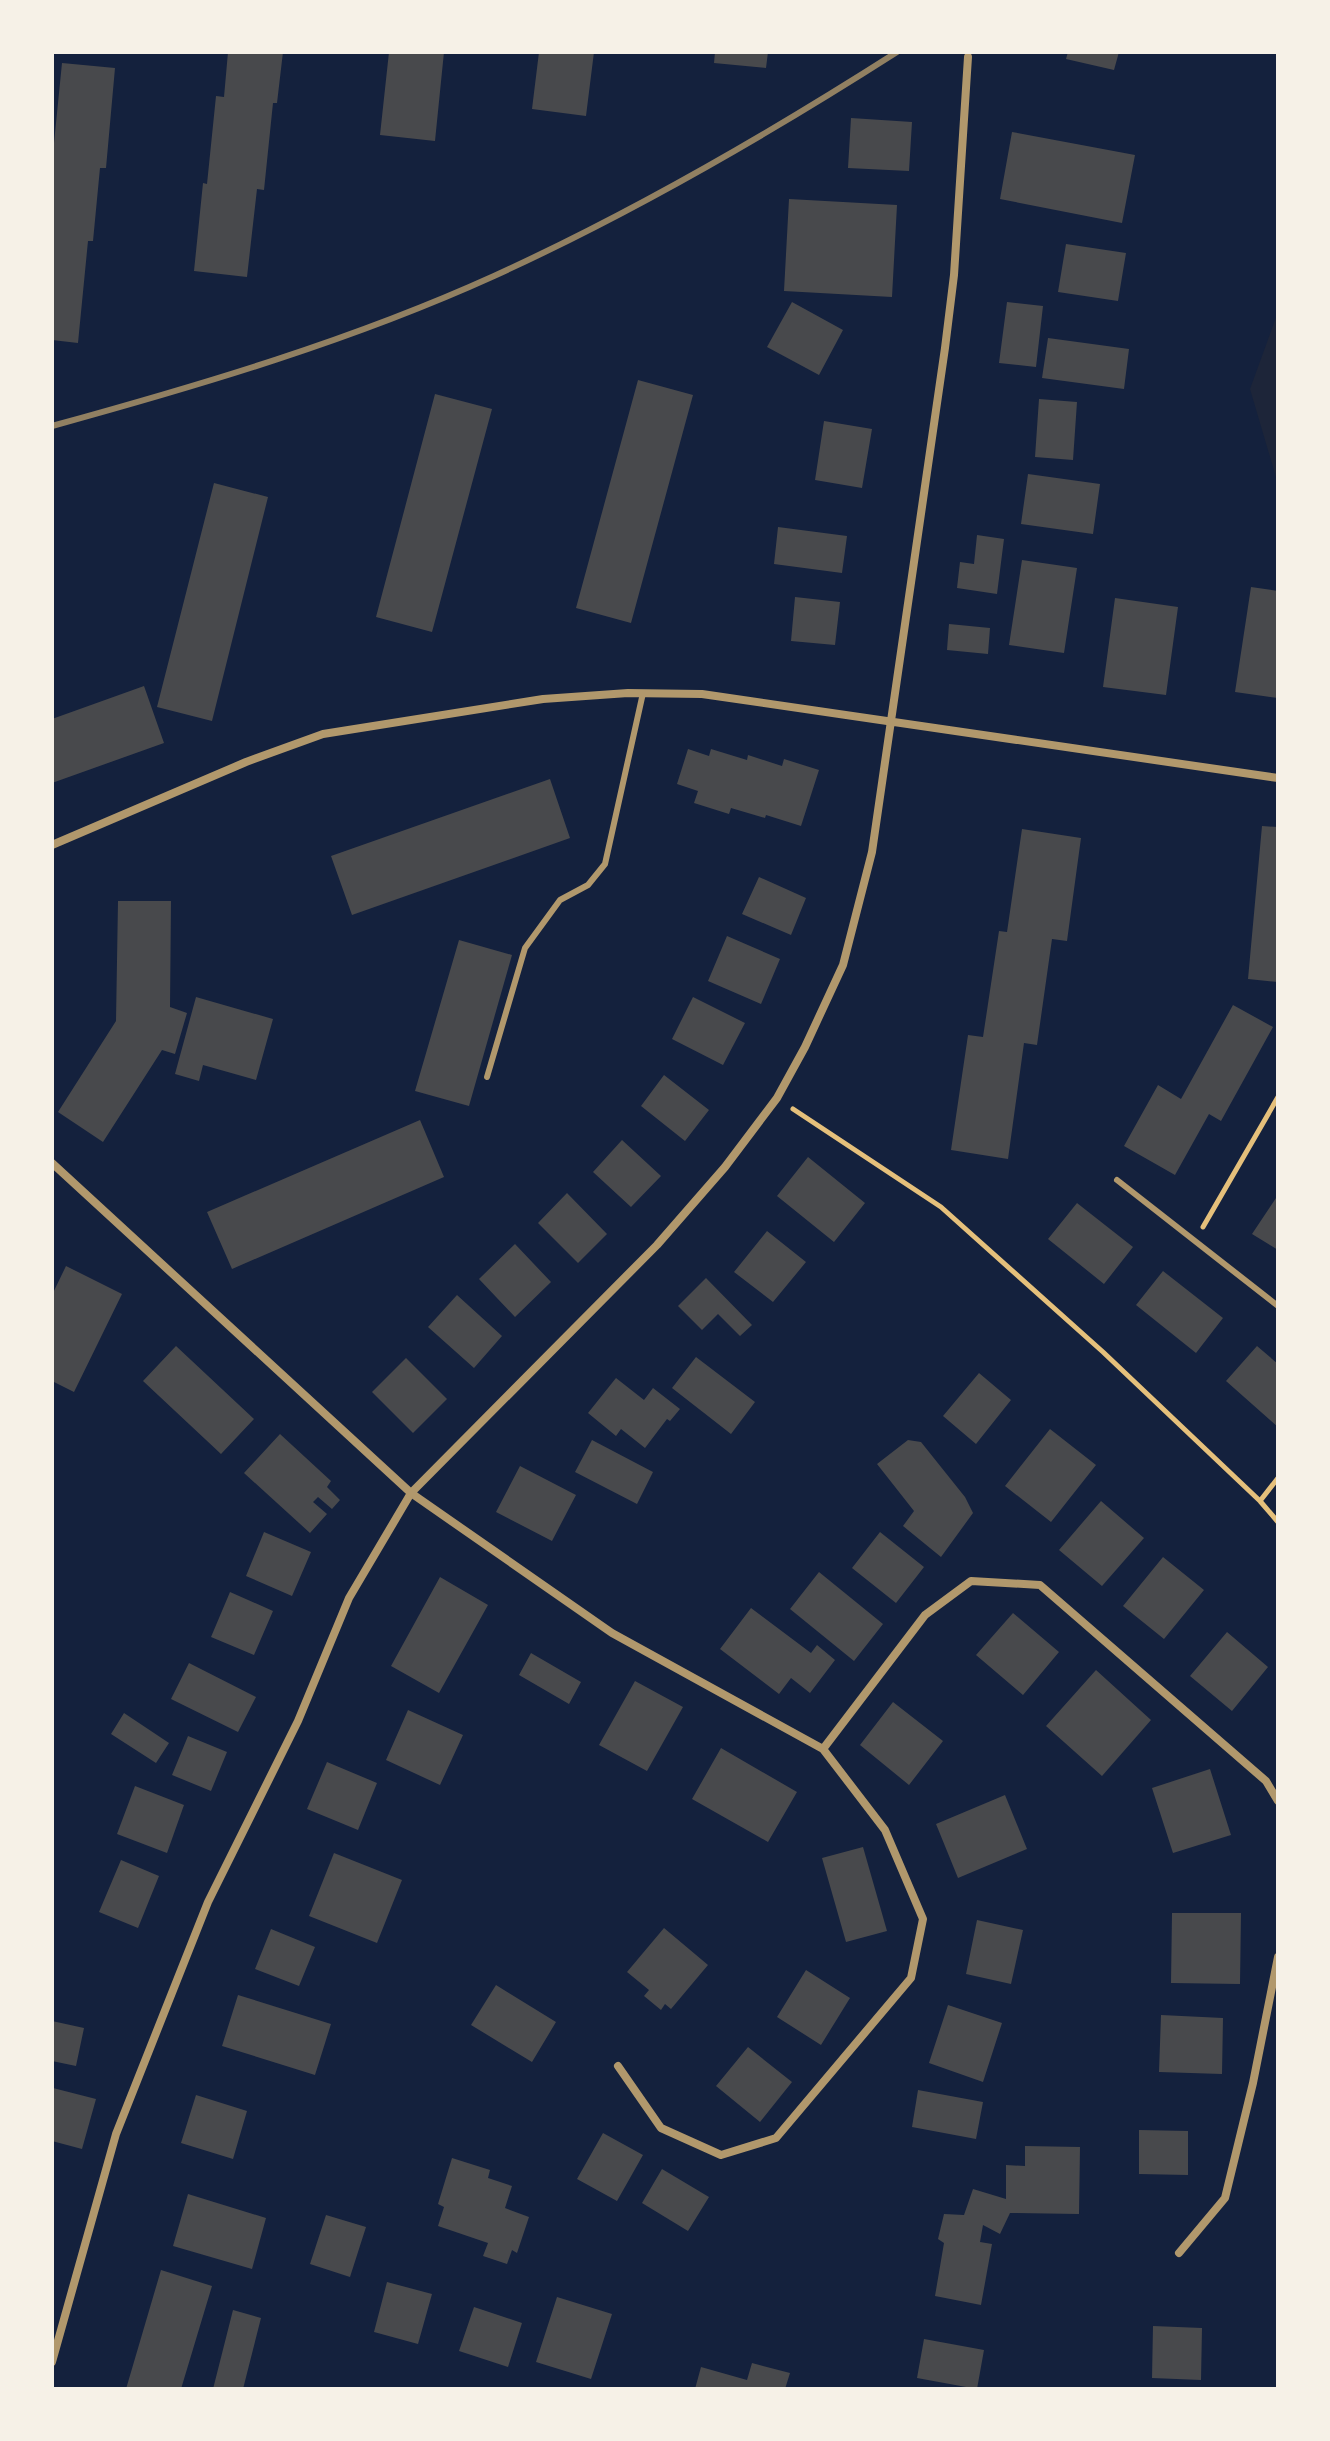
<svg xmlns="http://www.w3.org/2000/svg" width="1330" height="2441" font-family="Figtree,sans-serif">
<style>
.green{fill:#1d2539}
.building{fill:#48494c}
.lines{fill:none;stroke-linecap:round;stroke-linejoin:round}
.path{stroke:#e5c07b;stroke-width:5}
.service{stroke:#b1986c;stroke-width:6}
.minor{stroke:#b1986c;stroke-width:8}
.rail{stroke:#918062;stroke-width:6}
</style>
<rect width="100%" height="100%" fill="#14213d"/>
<path class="green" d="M1278 312V484L1250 389Z"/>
<path class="building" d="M228 52H283L277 103H273L264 190 257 189 247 277 194 271 203 183 207 184 216 96 224 97Z
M389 52H444L435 141 380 135Z
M539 52H594L586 116 532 109Z
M715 52H768L766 68 714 63Z
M1068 52H1119L1114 70 1066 59Z
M62 63 115 68 106 168H100L93 241H88L78 343 52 340V163Z
M851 118 912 122 909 171 848 168Z
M1012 132 1135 155 1122 223 1000 199Z
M789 199 897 205 892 297 784 291Z
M1066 244 1126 253 1118 301 1058 292Z
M792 302 843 330 819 375 767 347Z
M1007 302 1043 306 1036 367 999 363Z
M1048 338 1129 349 1124 389 1042 378Z
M638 380 693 395 631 623 576 608Z
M435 394 492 409 432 632 376 617Z
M1039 399 1077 402 1073 460 1035 457Z
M824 421 872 429 862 488 815 480Z
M1028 474 1100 484 1093 534 1021 524Z
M214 483 268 497 212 721 157 707Z
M778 527 847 536 842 573 774 564Z
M977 535 1004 539 997 594 957 588 960 562 974 564Z
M1022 560 1077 568 1064 653 1009 645Z
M1251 587 1278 591V698L1235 692Z
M795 597 840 602 835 645 791 641Z
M1115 598 1178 607 1166 695 1103 687Z
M949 624 990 628 988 654 947 650Z
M144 686 164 743 52 783V719Z
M688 749 709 756 711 749 747 760 748 755 782 766 784 759 819 770 801 826 766 815 765 818 731 808 729 814 694 803 698 791 677 784Z
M550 779 570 838 352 915 331 856Z
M1262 826 1278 827V982L1248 979Z
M1022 829 1081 838 1067 941 1052 939 1037 1045 1024 1043 1008 1159 951 1150 968 1035 983 1037 999 931 1007 932Z
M759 877 806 898 791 935 742 914Z
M118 901H171L170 1007 187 1013 175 1054 162 1050 103 1142 58 1112 116 1021Z
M727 936 780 959 761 1004 708 981Z
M459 940 512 955 469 1106 415 1091Z
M196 997 273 1019 256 1080 203 1065 199 1081 175 1074Z
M693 997 745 1023 723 1065 672 1039Z
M1233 1005 1273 1027 1221 1121 1209 1114 1175 1175 1124 1146 1158 1085 1181 1099Z
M664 1075 709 1110 685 1141 641 1106Z
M420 1120 444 1177 232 1269 207 1212Z
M622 1140 661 1176 631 1207 593 1172Z
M808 1157 865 1203 834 1242 777 1196Z
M567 1193 607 1234 578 1263 538 1223Z
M1278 1195V1250L1252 1234Z
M1077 1203 1133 1247 1104 1284 1048 1239Z
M767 1231 806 1262 773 1302 734 1272Z
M515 1244 551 1282 515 1317 479 1279Z
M66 1266 122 1294 74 1392 52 1381V1295Z
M1163 1271 1223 1318 1196 1353 1136 1305Z
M706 1278 752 1325 740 1336 718 1314 702 1330 678 1306Z
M457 1295 502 1336 474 1368 428 1327Z
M176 1346 254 1419 221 1454 143 1381Z
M1257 1346 1278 1364V1427L1226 1381Z
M696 1357 755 1402 731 1434 672 1388Z
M406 1358 447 1399 413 1433 372 1392Z
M979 1373 1011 1400 976 1444 943 1416Z
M616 1378 644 1400 653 1388 680 1409 670 1421 667 1419 645 1448 621 1429 616 1436 588 1413Z
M1050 1429 1096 1465 1051 1522 1005 1486Z
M280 1434 331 1481 327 1487 340 1500 332 1509 318 1497 313 1502 327 1514 310 1533 244 1473Z
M592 1440 653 1472 637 1504 575 1472Z
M908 1440 921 1442 965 1497 973 1513 941 1557 903 1526 914 1511 877 1464Z
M520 1466 576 1495 552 1541 496 1512Z
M1101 1501 1144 1538 1102 1586 1059 1550Z
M264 1532 311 1552 292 1596 246 1576Z
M880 1532 924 1567 896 1603 852 1568Z
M1163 1557 1204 1590 1164 1639 1123 1606Z
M819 1572 883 1624 854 1661 790 1609Z
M440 1577 488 1605 439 1693 391 1666Z
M230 1592 273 1611 254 1655 211 1637Z
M751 1608 811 1653 817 1645 835 1660 810 1693 791 1678 779 1694 720 1649Z
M1013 1613 1059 1652 1023 1695 976 1655Z
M1227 1632 1268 1667 1232 1711 1190 1676Z
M531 1653 581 1682 569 1704 519 1675Z
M189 1663 256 1697 238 1732 171 1699Z
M1096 1670 1151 1720 1102 1776 1046 1726Z
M635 1681 683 1707 647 1771 599 1745Z
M893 1702 943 1741 909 1785 860 1745Z
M408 1710 463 1735 440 1785 386 1760Z
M124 1713 169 1743 156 1763 111 1734Z
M188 1736 227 1752 211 1791 172 1775Z
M721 1748 797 1792 768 1842 692 1799Z
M327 1762 377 1783 358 1830 307 1809Z
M1210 1769 1231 1835 1173 1853 1152 1788Z
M135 1786 184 1805 167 1853 117 1834Z
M1005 1795 1027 1849 958 1878 936 1824Z
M863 1847 887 1931 846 1942 822 1858Z
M334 1853 402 1880 377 1943 309 1916Z
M121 1860 159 1876 138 1928 99 1912Z
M1172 1913H1241L1240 1984 1171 1983Z
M977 1920 1023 1930 1011 1984 966 1974Z
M664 1928 708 1965 671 2009 665 2004 661 2010 644 1996 649 1990 627 1972Z
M271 1929 315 1947 299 1986 255 1969Z
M806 1970 850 1998 821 2045 777 2017Z
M496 1985 556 2022 532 2062 471 2025Z
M238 1995 331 2024 315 2075 222 2046Z
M948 2005 1002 2023 983 2082 929 2063Z
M1161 2015 1223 2018 1222 2074 1159 2072Z
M52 2021 84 2028 76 2066 52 2061Z
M748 2047 792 2082 760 2122 716 2086Z
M53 2088 96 2099 82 2149 52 2141Z
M918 2090 983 2102 976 2139 912 2127Z
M196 2095 247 2111 233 2159 181 2143Z
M1139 2130 1188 2131V2175L1139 2174Z
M603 2133 643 2155 617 2201 577 2179Z
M1025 2146 1080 2147 1079 2214 1010 2213 1000 2234 983 2225 980 2242 992 2244 981 2305 935 2296 944 2243 938 2239 944 2214 964 2215 973 2189 1006 2199V2165L1025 2166Z
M452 2158 490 2170 488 2178 512 2186 505 2208 529 2217 517 2253 512 2250 507 2264 483 2256 488 2243 438 2226 444 2207 438 2204Z
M662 2169 709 2197 688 2231 642 2203Z
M188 2194 266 2218 252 2269 173 2246Z
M326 2215 366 2227 350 2277 310 2264Z
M161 2270 212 2286 181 2389H126Z
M387 2282 432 2294 418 2344 374 2332Z
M557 2297 612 2314 591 2379 536 2362Z
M474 2307 522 2323 508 2367 459 2351Z
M233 2310 261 2318 243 2389H213Z
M1153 2326 1202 2328 1201 2380 1152 2378Z
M924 2339 984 2350 977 2389 917 2378Z
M752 2363 790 2373 785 2389H695L701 2367 747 2380Z"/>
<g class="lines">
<path class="path" d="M793 1109 941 1207 1103 1352 1260 1501 1278 1522
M1203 1227 1278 1097
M1260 1501 1278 1478"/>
<path class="service" d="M487 1077 525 948 560 900 588 885 605 864 643 693
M1117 1180 1278 1306"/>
<path class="minor" d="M52 845 246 762 323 734 543 699 628 693 702 694 1278 778
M52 1163 411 1493 612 1633 823 1749 885 1830 923 1919 911 1978 776 2138 721 2155 661 2128 618 2066
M823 1749 925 1615 971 1581 1040 1585 1266 1781 1278 1801
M1179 2253 1225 2198 1253 2083 1278 1957
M52 2362 116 2134 208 1902 298 1721 349 1598 411 1493 657 1245 725 1167 777 1098 805 1047 843 965 872 852 945 348 954 275 968 57"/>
<path class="rail" d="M52 426C201 385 353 340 494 276 634 212 767 135 897 52"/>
</g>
<rect width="1330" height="2441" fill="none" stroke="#f6f1e7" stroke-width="108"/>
</svg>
